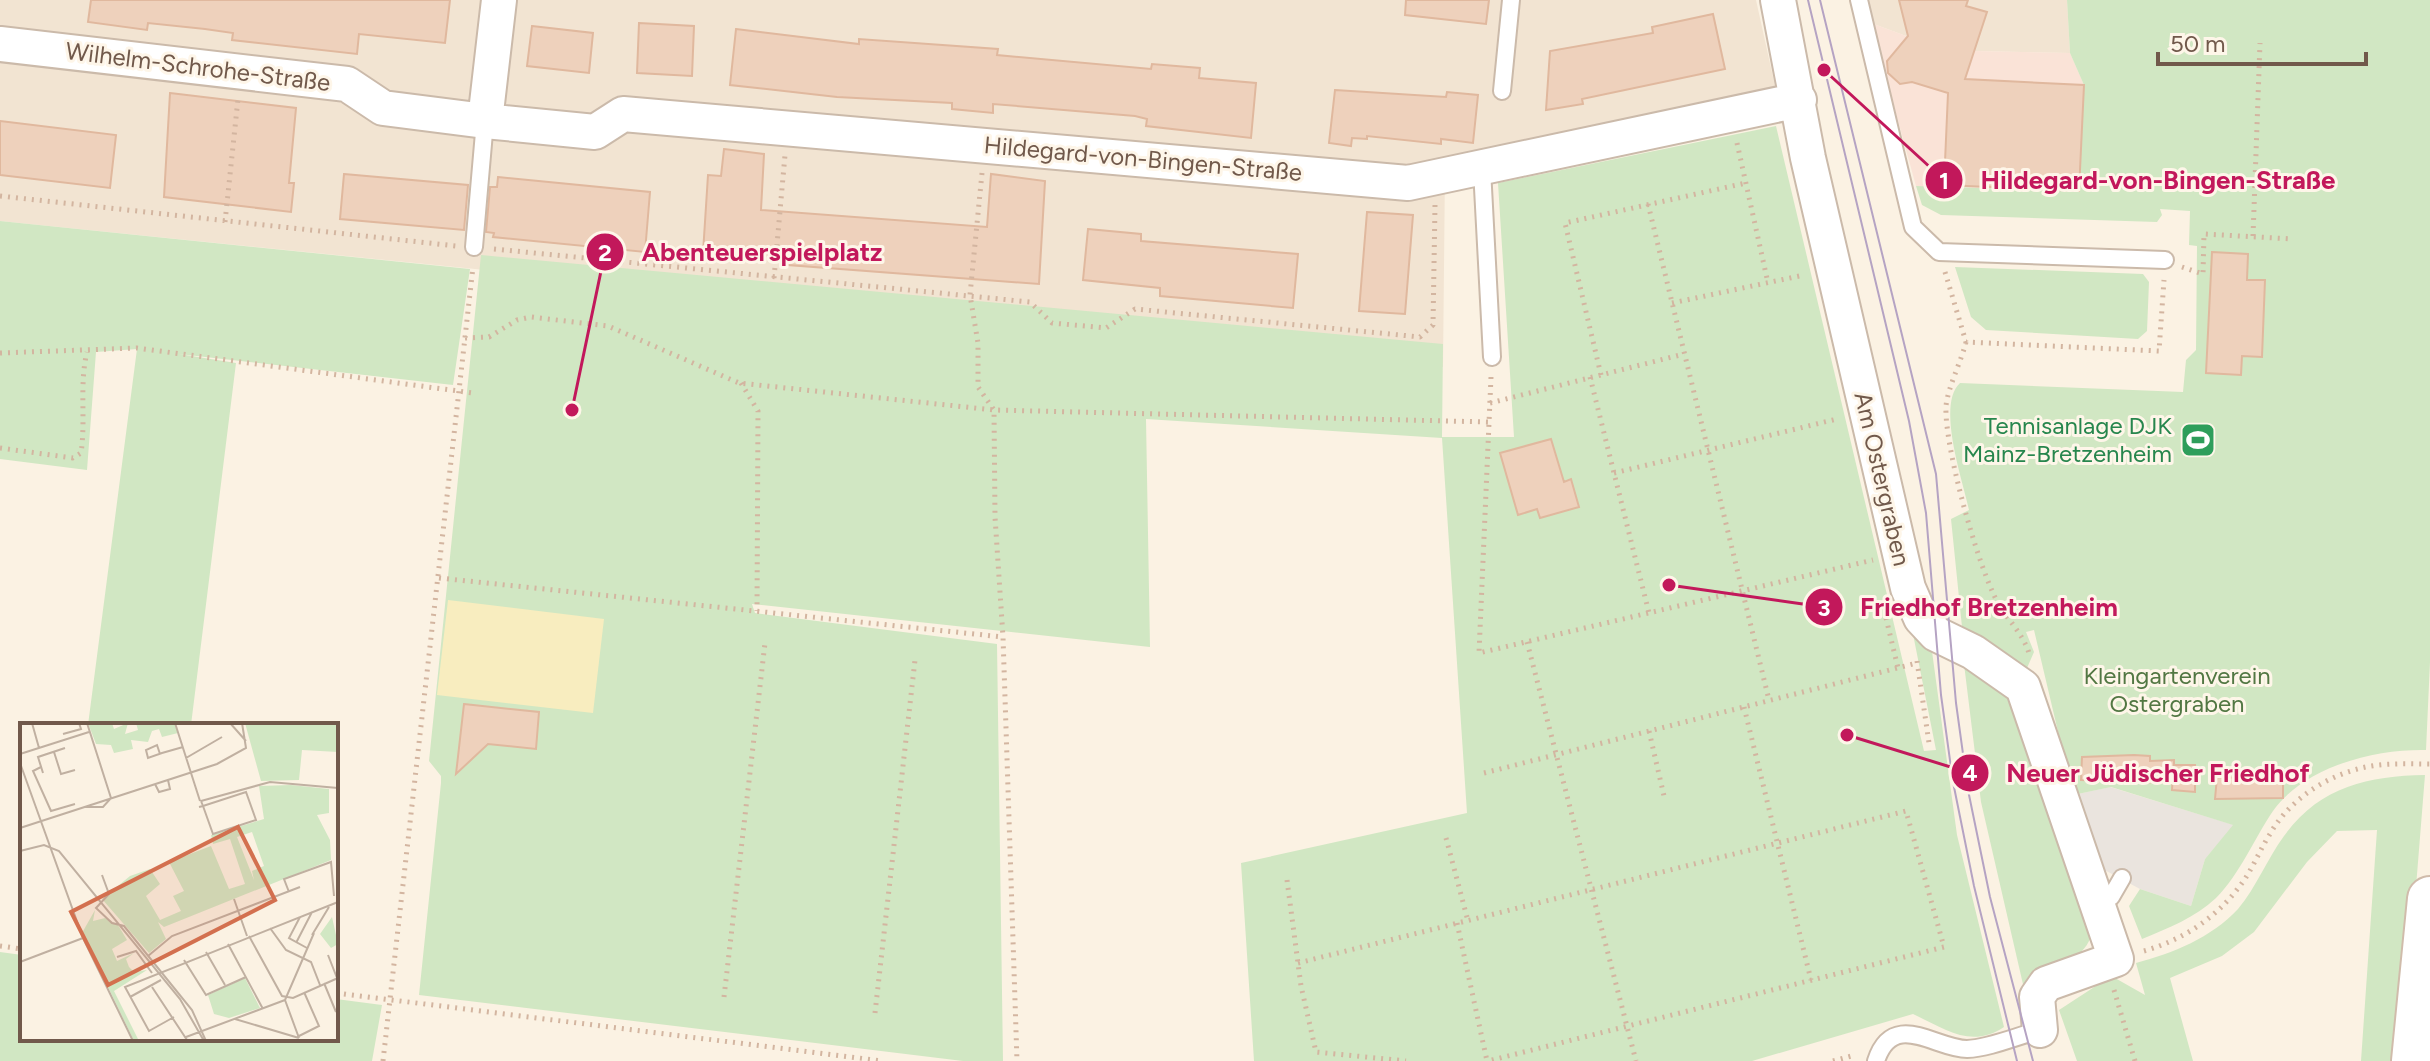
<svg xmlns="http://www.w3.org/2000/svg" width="2430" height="1061" font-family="Figtree,sans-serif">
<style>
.residential{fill:#f2e4d2}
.commercial{fill:#fae3d7}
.industrial{fill:#eae4de}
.green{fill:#d1e7c3}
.sand{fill:#f8edbf}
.building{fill:#eed1bc;stroke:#e0b89e;stroke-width:2}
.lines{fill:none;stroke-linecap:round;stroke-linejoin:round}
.service-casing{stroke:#cbbaaa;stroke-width:20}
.minor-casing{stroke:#cbbaaa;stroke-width:38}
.secondary-casing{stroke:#d0bcab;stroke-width:48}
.path{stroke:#d3b5a0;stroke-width:5;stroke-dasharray:2 6;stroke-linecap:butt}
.service{stroke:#fff;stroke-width:16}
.minor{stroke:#fff;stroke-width:34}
.secondary{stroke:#fff;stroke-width:44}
.tram{stroke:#b5a3c3;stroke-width:2}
.labels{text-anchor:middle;stroke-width:6;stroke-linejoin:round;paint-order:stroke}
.street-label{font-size:24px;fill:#71594b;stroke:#fef6e9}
.leisure-label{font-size:24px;fill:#27864d;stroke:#fef6e9;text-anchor:end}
.park-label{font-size:24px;fill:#527743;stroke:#fef6e9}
.inset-road{fill:none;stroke:#c0b0a1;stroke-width:2}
.view{fill:#d3704f;fill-opacity:0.15;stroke:#d3704f;stroke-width:4}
.inset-edge{fill:none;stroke:#71594b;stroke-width:4}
.leader{fill:none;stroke:#c2185b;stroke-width:3}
.callout-dot{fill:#c2185b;stroke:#fef6e9;stroke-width:3}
.mark-label{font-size:24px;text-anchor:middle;font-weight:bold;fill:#fff}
.callout-label{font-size:26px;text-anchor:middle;font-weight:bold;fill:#c2185b;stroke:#fef6e9;stroke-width:6;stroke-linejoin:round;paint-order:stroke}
</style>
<rect width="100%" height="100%" fill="#fbf2e3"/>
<path class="residential" d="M0 0H1756L1777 95 1445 167 1443 367 0 221Z
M1867 0H2067L2070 53 1975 51 1971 60 1871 23Z"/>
<path class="commercial" d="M1871 23 1971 60 1974 51 2070 53 2084 85 2079 191 1916 186Z"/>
<path class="industrial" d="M2110 787 2234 825 2205 859 2191 906 2140 889 2099 867 2073 795Z"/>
<path class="green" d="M2067 0H2430V662L2426 750C2375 749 2305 766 2273 811 2254 839 2240 874 2216 898 2195 918 2168 928 2142 939L2129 906 2140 889 2191 906 2205 859 2233 825 2111 787 2073 795 2034 630 2026 632 2034 652 2027 668 1962 627 1951 519 1969 510C1963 481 1936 405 1960 383L2183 392 2186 360 2196 350 2197 246 2189 245 2190 211 2160 209 2162 215 2157 222 1941 215 1922 205 1916 186 2079 191 2084 85 2070 53Z
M1776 126 1924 751 1936 750 1912 629 1931 644 1957 835 2004 1027C1971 1049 1945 1029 1913 1014L1752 1061H1254L1241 863 1467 813 1442 438 1146 419 1150 647 752 604 755 613 997 644 1003 1061H963L419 995 441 783V776L429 761 481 255 1443 344 1442 437H1514L1498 183Z
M0 221 470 269 453 385 179 354 236 363 191 725H88L137 349 96 352 87 470 0 459Z
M1955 267 2143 274 2149 282 2147 331 2138 339 1986 330 1971 317Z
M1964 664 2011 693 2091 936C2082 964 2052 962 2030 975L2026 980 2025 993 1981 802Z
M2425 775 2402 1061H2361L2377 830 2337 831 2307 862 2254 932 2222 956 2170 978 2193 1061H2077L2059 1010 2105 980 2115 978 2145 995 2136 963C2173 953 2211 938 2238 909 2257 886 2267 859 2284 836 2319 787 2368 776 2425 775Z
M0 952 22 955V1039H336V999L382 1005 372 1061H0Z"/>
<path class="sand" d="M448 600 604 619 593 713 437 695Z"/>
<path class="building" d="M91 0H450L445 43 359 34 357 54 232 40 233 33 205 29 148 23 147 30 88 22Z
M1406 0H1489L1486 24 1405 15Z
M1899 0H1968L1966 6 1987 12 1965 79 2084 85 2079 191 1944 185 1948 93 1912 82 1900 84 1888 73 1887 61 1908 36Z
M1713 14 1725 69 1582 99 1583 104 1546 110 1550 51 1653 33 1652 27Z
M639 23 694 26 692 76 637 73Z
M532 26 593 33 589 73 527 66Z
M736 29 859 44V39L998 49 997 55 1151 69 1152 64 1200 68 1199 78 1256 83 1251 138 1146 126 1147 119 1135 116 993 104V113L952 109V103L837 97 730 85Z
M1335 90 1446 97 1447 92 1478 95 1473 143 1441 139V144L1367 136V139L1352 138 1351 146 1329 143Z
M170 93 296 108 289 183H294L291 212 164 197Z
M0 121 116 135 110 188 0 175Z
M724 149 764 154 761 210 987 227 991 174 1045 181 1039 284 788 265 789 259 703 253 708 175 721 176Z
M344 174 468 185 464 230 340 219Z
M498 177 650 192 645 252 493 237 494 233 486 232 490 187H497Z
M1367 212 1413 215 1405 314 1359 311Z
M1088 229 1141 234V241L1298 254 1293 308 1160 296V288L1083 280Z
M2212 252 2248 254 2247 280H2265L2262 357 2242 356 2241 375 2206 373Z
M1551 439 1564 482 1571 479 1579 507 1540 518 1537 509 1518 515 1500 453Z
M464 704 539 712 536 749 488 744 456 774Z
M2134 755 2150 756V761L2174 760V765H2195V792L2172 790 2173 771 2171 783 2081 780 2082 757Z
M2217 777 2283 780V798L2215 799Z"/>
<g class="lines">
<defs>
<path id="service" d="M1859 0 1913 227 1939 252 2165 260
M1502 91 1511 0
M1482 169 1492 357
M474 247 485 121
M2097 901 2111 897 2122 878
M1876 1061C1893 1009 1936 1049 1967 1049 1990 1048 2017 1036 2040 1030"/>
<path id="minor" d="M1778 0 1808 158 1908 588 1921 618 1936 634 1973 652 2023 687 2116 959 2046 984 2037 997 2040 1030
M0 44 347 84 383 108 485 121 595 132 623 114 1408 183 1799 100
M485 121 499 0"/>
<path id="secondary" d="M2414 1061 2430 899"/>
</defs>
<use href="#service" class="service-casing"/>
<use href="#minor" class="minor-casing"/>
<use href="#secondary" class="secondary-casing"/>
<path class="path" d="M1737 143 1768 283
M982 173 970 295 978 343V387L994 410 995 517 1003 637 1017 1061
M0 196 456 246
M1648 204 1769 700
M225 222 238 99
M2253 236 2260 43
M494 249 1030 302 1052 323 1106 328 1135 309 1420 337 1433 325 1435 205
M2182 267 2203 274 2204 234 2293 239
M1945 272 1966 342 2159 351 2164 280
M774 278 785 155
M1672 303 1804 275
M465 338 489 337 517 320 531 317 608 326 739 383 994 410 1489 422
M1966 342C1961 362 1948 387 1946 406 1944 445 1976 558 1994 595 2003 616 2022 631 2029 653
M0 353 137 348 473 393
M1601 375 1565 223 1746 183
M1491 377 1479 653 1873 560
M1590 377 1649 613
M741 383 758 411 757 611
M1490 403 1684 354
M0 448 73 458 81 453C86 419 79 385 87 352
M1614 473 1837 419
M439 578 1003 637
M1886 618 1898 668
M1527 642 1636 1061
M1917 661 1929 743
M1744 707 1811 980
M1649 731 1664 796
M1484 773 1917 663
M1446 838 1468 921
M1287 880 1301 986 1316 1052 1406 1061
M1457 923 1487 1061
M0 946 22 949
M2144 951C2182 940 2215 919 2239 887 2252 871 2259 851 2270 834 2287 804 2318 781 2351 771 2377 762 2403 764 2430 764
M1298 963 1906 811 1944 947 1488 1061
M2114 990 2135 1061
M336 993 883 1061
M724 997 765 643
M875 1013 915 660
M383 1061 473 267
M1833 1061 1855 1055"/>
<use href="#service" class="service"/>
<use href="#minor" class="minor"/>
<use href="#secondary" class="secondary"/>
<path class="tram" d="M1808 0 1909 421 1926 513 1941 695 1953 782 1974 886 2017 1061
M1820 0 1936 474 1956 703 1968 790 1990 897 2033 1061"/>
</g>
<defs>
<symbol id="stadium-square" viewBox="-11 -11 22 22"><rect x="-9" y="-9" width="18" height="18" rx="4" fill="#2e9e5b" stroke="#fef6e9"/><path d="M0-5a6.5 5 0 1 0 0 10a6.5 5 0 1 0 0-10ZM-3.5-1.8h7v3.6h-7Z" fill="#fff"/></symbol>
</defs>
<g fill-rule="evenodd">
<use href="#stadium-square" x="2178" y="420" width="40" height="40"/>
</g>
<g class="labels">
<g class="street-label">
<text transform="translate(198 67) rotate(7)" y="8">Wilhelm-Schrohe-Straße</text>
<text transform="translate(1143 159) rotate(5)" y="8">Hildegard-von-Bingen-Straße</text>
<text transform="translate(1882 479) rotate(77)" y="8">Am Ostergraben</text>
</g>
<g class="leisure-label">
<text x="2172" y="434">Tennisanlage DJK<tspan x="2172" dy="28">Mainz-Bretzenheim</tspan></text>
</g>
<g class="park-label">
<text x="2177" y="684">Kleingartenverein<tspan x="2177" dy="28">Ostergraben</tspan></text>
</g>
</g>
<g transform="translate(20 723)">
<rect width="318" height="318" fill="#fbf2e3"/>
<path d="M68 0H92L94 6 108 0 105 11 118 7 116 0H154L158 10 142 14 139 6 132 8 128 19 111 17 113 26 94 30 91 22 76 21ZM225 0H318V29L282 27 279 57 241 58ZM271 62 309 66V90L297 92 310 117 311 137 144 204 138 199 146 216 129 230 82 176 110 153 130 146 140 161 126 173 140 197 161 188 153 173 164 168 149 139 191 123 209 166 225 161 210 116 193 121 191 112 244 96 239 63ZM232 109 244 143 232 148 234 157 217 114ZM75 187 73 198 85 195 98 202 107 217 92 226 97 238 114 230 106 236 109 244 114 249 127 247 94 268 119 318H114L62 210ZM312 194 318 221 311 225 300 211ZM225 255 240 285 209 295 194 291 188 272Z" fill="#d1e7c3" fill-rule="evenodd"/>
<path class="inset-road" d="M12 0 19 25M67 0 91 75M155 0 180 78M210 0 226 18M43 11 61 6 59 0M34 29 41 51 55 47M0 31 69 9M140 31 137 22 126 27 128 35 142 30 163 24M166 35 202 14M0 40 63 215 113 318M21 44 13 48 31 88 55 81M23 50 18 34 45 25M135 61 139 69 150 66 148 57M181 78 250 59 318 65M65 84H83L91 75M179 84 183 83 226 69 236 97 193 111 183 83 181 78M0 105 197 41 226 25 222 0M0 128 24 122 39 128 160 276 184 318M82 152 89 171 76 185 92 200 104 203 125 229 172 287 186 318M269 169 264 156 311 139 314 173M214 176 227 213M280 194 269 215 287 225M250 205 266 227 291 239 300 262M292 212 309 184M229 213 262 273 273 275 318 255M276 220 292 189M208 221 243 286M186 229 205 262M308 232 317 255M128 233 152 213 280 164M97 234 116 228 132 250M164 237 186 272 226 254M0 239 63 215M304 260 316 289M132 264 167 317M110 274 141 257M265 277 294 210M265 277 279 315M154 294 129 308 105 264 318 179M215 296 279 315M279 313 299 303 284 269M166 314 265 277"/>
<path class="view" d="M218 104 255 177 88 262 51 189Z"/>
<rect width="318" height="318" class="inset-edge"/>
</g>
<path class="leader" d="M1824 70L1944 180M572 410L605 252M1669 585L1824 607M1847 735L1970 773"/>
<g class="callout-dot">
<circle cx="1824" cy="70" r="8"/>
<circle cx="572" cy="410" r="8"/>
<circle cx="1669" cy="585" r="8"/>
<circle cx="1847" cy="735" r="8"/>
<circle cx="1944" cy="180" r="20"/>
<circle cx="605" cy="252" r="20"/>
<circle cx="1824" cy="607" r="20"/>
<circle cx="1970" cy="773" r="20"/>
</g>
<g class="mark-label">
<text x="1944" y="189">1</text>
<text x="605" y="261">2</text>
<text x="1824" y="616">3</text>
<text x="1970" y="781">4</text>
</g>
<g class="callout-label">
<text x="2158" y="189">Hildegard-von-Bingen-Straße</text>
<text x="762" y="261">Abenteuerspielplatz</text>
<text x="1989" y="616">Friedhof Bretzenheim</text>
<text x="2158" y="782">Neuer Jüdischer Friedhof</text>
</g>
<path d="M2158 52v12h208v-12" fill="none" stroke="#71594b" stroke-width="4"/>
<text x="2170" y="52" font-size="24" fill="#71594b" stroke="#fef6e9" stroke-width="6" paint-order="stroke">50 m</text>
</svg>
